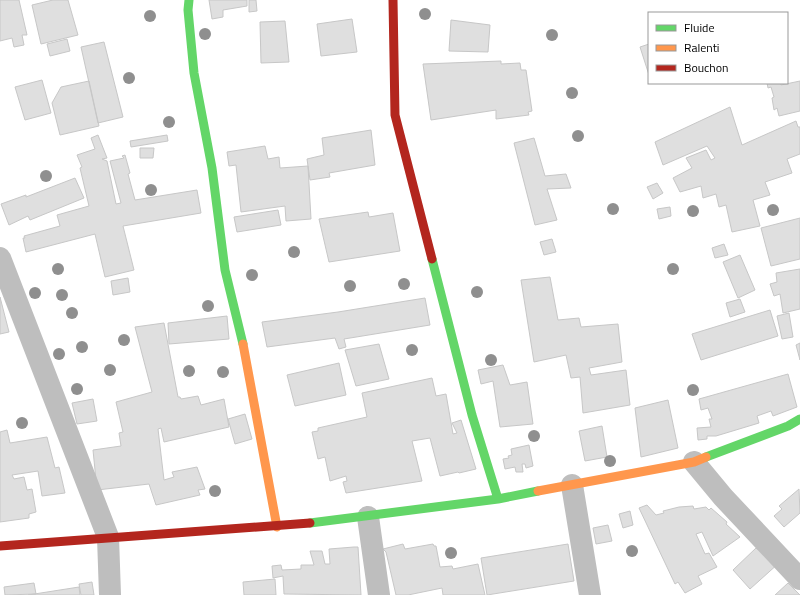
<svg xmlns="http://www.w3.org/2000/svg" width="800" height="595" font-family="'Titillium Web',sans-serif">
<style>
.building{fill:#dfdfdf;stroke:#c7c7c7}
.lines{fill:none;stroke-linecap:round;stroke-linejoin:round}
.street{stroke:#bebebe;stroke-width:22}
.fast{stroke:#63d668;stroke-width:9}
.slow{stroke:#ff974d;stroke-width:9}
.jam{stroke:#b3261e;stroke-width:9}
.tree{fill:#8f8f8f}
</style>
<rect width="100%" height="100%" fill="#fff"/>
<path class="building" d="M0 0H19L27 35H22L24 45 14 47 12 38 0 41Z
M53 0H68L78 35 41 44 32 5Z
M209 0H247V6L223 10V17L212 19Z
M249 0H256L257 11 249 12Z
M352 19 357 52 321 56 317 24Z
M451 20 490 25 488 52 449 51Z
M285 21 289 62 261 63 260 22Z
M67 39 70 51 50 56 47 44Z
M104 42 123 117 98 123 81 47Z
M649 44V75L640 47Z
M501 61V64L520 63 521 70H526L532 111 528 112 529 115 496 119V110L431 120 423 64Z
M42 80 51 113 25 120 15 87Z
M89 81 99 126 60 135 52 103 61 87Z
M800 81V111L779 116 777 108 774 110 772 98 774 97 771 87 768 88 767 83H781V85Z
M730 107 742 145 796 121 798 127H800V154L787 159 792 173 765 182 770 195 753 200 760 226 732 232 726 205 719 207 716 194 703 198 701 186 680 192 673 178 692 168 686 158 706 150 711 160 715 158 707 146 663 165 655 142Z
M371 130 375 165 329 173 330 177 310 180 307 159 324 155 322 138Z
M98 135 107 158 102 159 107 161 116 204 121 203 110 161 124 158 122 156 125 155 130 173 128 174 135 200 197 190 201 213 123 226 134 270 105 277 95 234 26 252 23 238H25L24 236 60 226 57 215 89 206 80 168 82 167 77 155 95 149 91 138Z
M167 135 168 141 131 147 130 141Z
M534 138 545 176 566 174 571 188 547 189 557 220 535 225 514 143Z
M265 146 268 159 279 157 280 168 308 166 311 219 286 221 285 206 241 212 236 165 229 166 227 152Z
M140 148H154L153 158H140Z
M75 178 84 198 30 220 28 216 9 225 1 204 26 195V197Z
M657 183 663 193 653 199 647 187Z
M670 207 671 216 659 219 657 209Z
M278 210 281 225 237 232 234 217Z
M368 212 369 217 393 213 400 251 329 262 319 219Z
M800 218V259L771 266 761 228Z
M552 239 556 252 544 255 540 242Z
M724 244 728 255 715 258 712 248Z
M740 255 755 290 738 298 723 262Z
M800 269V309L783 313 780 294 774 296 770 284 777 282 776 273Z
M550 277 558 320 579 318 581 327 618 324 622 362 589 368 591 375 626 370 630 405 583 413 580 377 571 378 566 355 534 362 521 280Z
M128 278 130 292 113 295 111 281Z
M0 297 9 332 0 334Z
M425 298 430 325 344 339 346 347 339 349 335 338 267 347 262 322 338 312Z
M740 299 745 312 730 317 726 303Z
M770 310 778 336 701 360 692 334Z
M789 313 793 337 782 339 777 316Z
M227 316 229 339 169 344 168 323Z
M164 323 178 397H180L181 399 198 396 201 405 224 399 229 427 164 442 161 428 158 429 164 480 174 477 172 472 197 467 205 489 198 490 200 495 156 505 149 484 97 490 93 450 121 446 119 433 123 432 116 402 152 392 135 327Z
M800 343V360L796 345Z
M379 344 389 379 356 386 345 350Z
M339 363 346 395 295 406 287 375Z
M503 365 510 385 527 382 533 424 500 427 493 381 481 384 478 370Z
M788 374 797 407 773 416 771 411 757 416 759 423 716 436H707V439L698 440 697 428 711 427 709 419H712L708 408 701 410 699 399Z
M432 378 436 396 446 394 453 434 457 433 452 423 461 420 476 469 459 473 458 472 440 476 430 438 412 441 422 481 346 493 343 482 347 481 346 476 330 481 325 457 318 459 312 432 318 431V428L367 417 362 393Z
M93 399 97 421 77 424 72 403Z
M668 400 678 448 641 457 635 408Z
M245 414 252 439 235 444 228 419Z
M602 426 607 457 585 461 579 431Z
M7 430 10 443 47 437 55 468 59 467 65 493 42 496 38 471 12 475 14 479 24 477 27 490 32 489 36 512 29 514V518L0 522V432Z
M529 445 533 466 526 468 525 464H522L523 472H516L515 467 505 469 503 459 509 458 508 456 512 455 511 449Z
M799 489 800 513 784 527 774 516 782 509 779 506Z
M647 505 656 515 664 513 663 511 679 507 693 506 694 509 706 507 709 510 711 508 727 522 726 524 740 537 713 556 702 532 696 534 705 554 709 553 717 567 698 576 702 584 685 593 678 582 675 584 639 508Z
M630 511 633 525 623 528 619 514Z
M608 525 612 541 596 544 593 528Z
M403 544 405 549 433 544 434 546H436L440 567 452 566 453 569 478 564 485 595H443L442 588 408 595H396L386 552 383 549Z
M568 544 574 581 487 595 481 558Z
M354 547H358L361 595 284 594 283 576 273 578 272 566 281 565 282 570 301 569V565H314L310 551H322L325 564H330L329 549Z
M756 548 779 563 750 589 733 570Z
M275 579 276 595H244L243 582Z
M92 582 94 595H81L79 584Z
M34 583 36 594 5 595 4 587Z
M788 583 800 595H775Z
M79 587 80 595H28Z"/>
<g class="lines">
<path class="street" d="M0 258 108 537 110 595
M694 462 723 497 800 579
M572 485 590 595
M368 517 379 595"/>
<path class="fast" d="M189 0 188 10 194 73 212 168 225 270 243 344
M432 259 472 415 498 499
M706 457 788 426 800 419
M310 523 498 499 538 491"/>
<path class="slow" d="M243 344 277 527
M538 491 694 462 706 457"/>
<path class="jam" d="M393 0 395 115 432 259
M0 546 310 523"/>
</g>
<g class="tree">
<circle cx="425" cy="14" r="6"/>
<circle cx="150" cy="16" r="6"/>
<circle cx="205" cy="34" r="6"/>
<circle cx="552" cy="35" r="6"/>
<circle cx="129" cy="78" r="6"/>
<circle cx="572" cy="93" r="6"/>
<circle cx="169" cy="122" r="6"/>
<circle cx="578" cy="136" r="6"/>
<circle cx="46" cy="176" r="6"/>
<circle cx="151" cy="190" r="6"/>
<circle cx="613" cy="209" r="6"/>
<circle cx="773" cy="210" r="6"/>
<circle cx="693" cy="211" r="6"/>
<circle cx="294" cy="252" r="6"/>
<circle cx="58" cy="269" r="6"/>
<circle cx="673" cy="269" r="6"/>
<circle cx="252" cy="275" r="6"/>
<circle cx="404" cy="284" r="6"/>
<circle cx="350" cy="286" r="6"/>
<circle cx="477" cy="292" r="6"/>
<circle cx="35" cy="293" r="6"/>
<circle cx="62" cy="295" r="6"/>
<circle cx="208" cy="306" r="6"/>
<circle cx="72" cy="313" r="6"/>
<circle cx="124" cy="340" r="6"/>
<circle cx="82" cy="347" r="6"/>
<circle cx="412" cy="350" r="6"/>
<circle cx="59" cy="354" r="6"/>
<circle cx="491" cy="360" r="6"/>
<circle cx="110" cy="370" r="6"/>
<circle cx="189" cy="371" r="6"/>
<circle cx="223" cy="372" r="6"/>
<circle cx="77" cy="389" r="6"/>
<circle cx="693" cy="390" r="6"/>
<circle cx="22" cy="423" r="6"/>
<circle cx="534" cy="436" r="6"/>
<circle cx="610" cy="461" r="6"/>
<circle cx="215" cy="491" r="6"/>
<circle cx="632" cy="551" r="6"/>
<circle cx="451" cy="553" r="6"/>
</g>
<rect x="648" y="12" width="140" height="72" fill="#ffffff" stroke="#999999"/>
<rect x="656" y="25" width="20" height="6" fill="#63d668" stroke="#999999"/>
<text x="684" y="32" font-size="12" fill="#000000">Fluide</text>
<rect x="656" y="45" width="20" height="6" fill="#ff974d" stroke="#999999"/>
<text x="684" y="52" font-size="12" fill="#000000">Ralenti</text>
<rect x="656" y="65" width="20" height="6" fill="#b3261e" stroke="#999999"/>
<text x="684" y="72" font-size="12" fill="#000000">Bouchon</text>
</svg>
